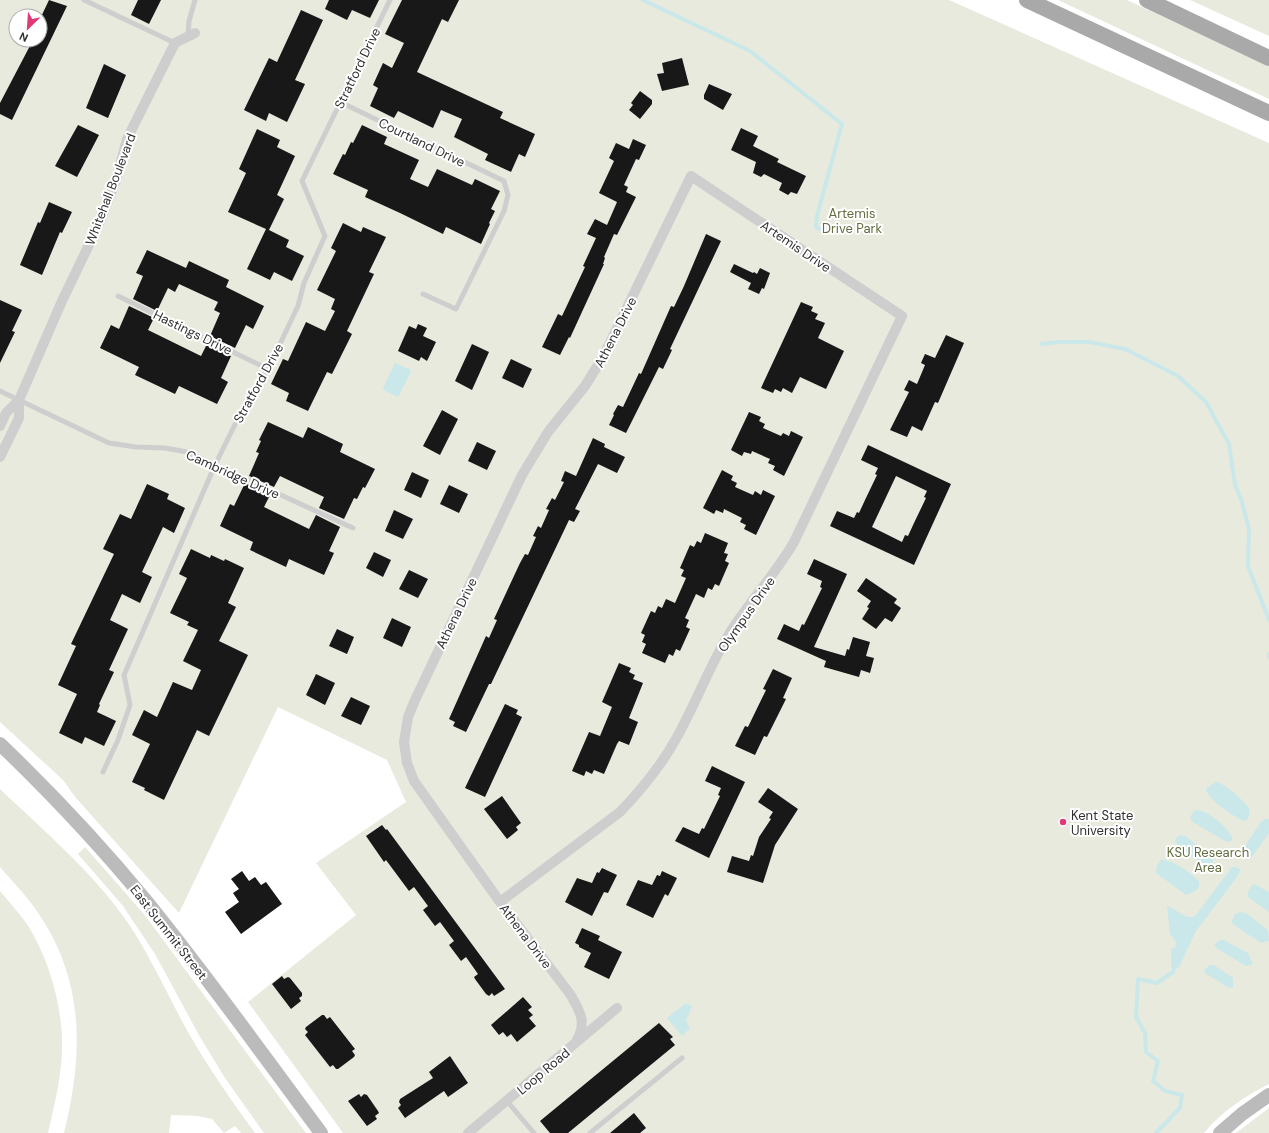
<svg xmlns="http://www.w3.org/2000/svg" width="1269" height="1133" font-family="'DM Sans',sans-serif">
<style>
.green{fill:#e8eadd;fill-rule:evenodd}
.water{fill:#cae8ea}
.lines{fill:none;stroke-linecap:round;stroke-linejoin:round}
.stream{stroke:#cae8ea;stroke-width:4}
.building{fill:#181818;fill-rule:evenodd}
.lane{stroke:#cecece;stroke-width:5}
.street{stroke:#cecece;stroke-width:10}
.secondary{stroke:#bbb;stroke-width:14}
.primary{stroke:#a9a9a9;stroke-width:16}
.poi-dot{fill:#e33878;stroke:#fff;stroke-width:1.5}
.labels{text-anchor:middle;stroke-width:4;stroke-linejoin:round;paint-order:stroke}
.street-label{font-size:13px;fill:#313131;stroke:#fff}
.park-label{font-size:13px;fill:#626d3e;stroke:#fff}
.poi-label{font-size:13px;fill:#313131;stroke:#fff;text-anchor:start}
</style>
<rect width="100%" height="100%" fill="#fff"/>
<path class="green" d="M0 0H949L1269 143V1084C1245 1096 1221 1112 1204 1133H343L248 1002 356 915 316 863 406 802 387 760 278 707 179 913 76 798 63 780 0 722ZM16 16H40V40H16Z
M1058 0H1127L1269 66V99Z
M1190 0H1269V36Z
M0 789C43 830 94 873 128 923 151 957 168 996 188 1032 208 1067 231 1100 255 1133H241L235 1126 224 1133 212 1119 198 1116 171 1115 169 1133H64C84 1052 85 977 34 907 24 893 11 880 0 867Z
M85 847 144 914 306 1133H264L225 1078 200 1037 155 954 123 906 78 854Z
M0 891C9 902 19 913 27 924 48 957 61 1001 62 1040 63 1071 55 1103 48 1133H0Z
M1269 1108V1133H1236Z"/>
<path class="water" d="M395 363 409 369 411 372 398 397 385 391 383 388Z
M1215 782H1218C1228 787 1241 798 1248 807 1251 811 1249 815 1248 819L1244 821C1234 817 1207 799 1206 789Z
M1195 810C1207 809 1229 828 1233 839L1230 842 1225 841 1191 821V815Z
M1265 819H1269V833L1251 858 1247 860 1241 856 1240 853 1261 822Z
M1181 835 1185 836 1213 857V864C1210 864 1207 865 1204 864 1197 861 1175 846 1175 840L1177 837Z
M1161 859C1176 862 1188 871 1199 881 1200 891 1194 892 1186 895L1156 873 1157 866Z
M1232 867H1236L1241 870 1237 877 1196 931 1179 967 1173 972 1171 966V949L1176 947 1175 940 1170 934 1167 906C1176 908 1186 921 1195 916Z
M1254 884 1269 892V912L1248 897V892L1251 886Z
M1241 912 1246 913 1268 930 1269 941 1261 943 1231 923 1235 914Z
M1222 939 1248 953 1253 964 1246 966 1216 948 1214 944Z
M1210 965H1214L1233 978V987L1229 988 1205 973 1204 970Z
M686 1003 692 1006 686 1021 690 1028 682 1036 667 1018Z"/>
<g class="lines">
<path class="stream" d="M643 0 750 51 842 124 817 216 816 227 820 229
M1041 344 1058 342H1089L1125 349 1178 376 1206 402 1229 444 1235 485 1242 502 1249 530 1248 566 1269 620
M1269 654V657
M1156 1133 1180 1108 1182 1095 1165 1091 1153 1081 1158 1061 1146 1052 1145 1033 1136 1017 1138 979 1157 983 1173 972"/>
</g>
<path class="building" d="M49 0 67 6 12 120 0 114V103L33 40H40V19Z
M138 0H161L149 24 131 15Z
M329 0H379L370 18 352 10 347 20 325 9Z
M402 0H459L448 22 442 19 417 72 503 112 500 118 535 134 525 157 519 154 511 172 485 160 488 154 454 137 462 119 441 110 433 128 398 111 394 118 370 106 378 88 373 85 383 63 392 68 404 43 385 34Z
M301 10 323 20 295 80 305 84 287 122 269 113 266 121 244 110 269 58 277 62Z
M682 58 689 85 662 91 657 74 664 73 662 63Z
M104 64 126 75 108 118 86 108Z
M709 84 732 94 723 110 704 99V95Z
M640 91 652 100V104L640 119 629 110 633 105 631 103Z
M78 125 99 135 77 177 55 166Z
M362 125 387 137 384 144 419 160 410 179 428 187 437 169 472 185 475 179 500 191 491 209 495 211 489 223 490 224 481 244 446 227 443 234 400 213 365 197 368 190 333 174 343 154 345 155 351 142 353 143Z
M741 128 758 136 753 146 779 159 777 162 806 176 797 194 791 192 788 195 779 190 782 183 764 174 761 177 753 173 756 162 731 150Z
M257 129 280 140 277 147 295 156 277 195 284 199 269 230 289 240 286 247 304 256 292 281 274 272 270 280 247 269 266 229 228 212 246 173 239 169Z
M633 139 646 145 639 160 636 159 624 185 628 187 626 192 636 197 617 235 614 234 604 257 605 258 603 264H604L570 338 569 337 560 355 542 347 558 314 562 316 585 267 583 266 596 238 587 234 595 219 607 225 617 202 599 193 614 161 609 158 616 143 629 149Z
M49 202 72 212 62 233 60 232 42 275 20 265 38 222 40 223Z
M343 223 361 232 363 227 386 237 369 272 374 274 347 331 352 334 332 374 327 372 308 411 286 401 289 393 271 384 283 359 288 361 306 322 325 331 335 311 331 309 335 299 317 290 336 251 331 248Z
M706 234 721 241 670 349 672 350 663 369 659 367 626 433 609 425 614 415 613 414 618 405 623 407 639 373 641 374 671 306 674 307 684 286Z
M147 250 186 268 189 261 229 280 226 287 264 306 253 329 246 325 235 348 210 336 220 313 214 310 218 302 179 284 175 292 168 288 157 311 133 299 143 276 136 273Z
M734 264 753 273 754 272 757 274 760 268 770 273 764 289 762 288 759 294 748 289 751 283 730 272Z
M0 300 22 310 12 331 15 332 0 363Z
M801 302 813 307 811 311 818 314 815 319 825 323 818 338 844 351 826 389 800 377 792 393 783 388 781 392 775 389 773 393 761 388Z
M129 306 154 318 148 330 201 356 207 344 231 356 221 378 228 382 217 404 179 386 175 394 135 375 139 367 100 348 111 325 119 329Z
M418 324 427 328 423 336 436 342 427 361 421 357 419 361 398 351 409 326 416 329Z
M946 335 964 343 938 403 935 402 922 431 912 426 907 437 890 430 909 392 904 390 909 380 917 384 925 365 921 363 925 354 935 358Z
M472 344 489 352 472 390 455 381Z
M511 359 532 369 523 388 502 378Z
M442 410 458 419 440 455 423 446Z
M749 412 761 417 759 421 765 424 763 428 781 436 783 433 789 436 791 431 803 437 784 476 773 470 775 466 768 463 770 459 752 451 751 454 744 452 742 456 731 450Z
M268 422 303 438 308 427 343 444 340 452 375 469 365 488 363 487 357 499 354 498 344 519 319 508 324 497 280 476 274 487 249 476 259 453 256 452 261 441 259 440Z
M593 438 605 444 604 447 625 457 617 473 598 464 575 509 580 511 574 522 569 520 491 684H489L466 732 453 726 455 722 449 719 486 636 489 638 497 620 494 619 520 563 525 554 528 555 536 537 533 536 538 526 541 528 549 510 546 509 552 498 555 500 564 482 561 481 565 471 576 476Z
M477 442 496 451 487 470 468 461Z
M868 445 951 484 914 565 830 526 837 511 854 518 857 512 859 513 865 500 877 475 875 474 878 468 861 460ZM896 476 927 491 924 497 926 498 914 523 908 536 905 535 902 542 872 527Z
M722 470 733 476 731 480 737 483 735 487 753 495 755 491 761 495 763 490 775 496 756 535 744 529 746 525 740 522 742 518 724 509 723 513 716 510 714 514 703 508Z
M412 472 429 480 421 498 404 490Z
M245 483 270 495 264 507 309 529 316 515 340 527 329 551 334 553 324 575 289 559 286 567 250 550 253 542 220 526 230 504 234 506Z
M147 484 169 494 167 499 185 508 174 533 163 527 142 572 152 577 140 603 122 594 110 620 128 629 109 670 114 672 99 704 100 705 97 712 116 721 104 746 85 737 82 744 59 733 77 694 58 685 76 646 71 644 114 554 103 549 120 514 131 519Z
M449 485 468 494 459 513 440 504Z
M394 510 413 519 403 539 385 531Z
M705 533 728 543 724 553 728 554 725 561 729 563 719 586 715 584 712 590 708 588 704 598 696 594 685 618 689 620 686 627 690 629 680 651 676 649 673 656 669 654 665 663 642 653 646 644 642 642 645 635 641 633 651 611 655 613 658 606 662 608 666 599 675 603 686 578 681 576 684 570 680 568 690 545 694 547 697 541 701 543Z
M191 549 210 558 211 555 224 561 225 559 244 568 228 603 236 607 219 641 248 655 209 736 197 730 164 800 144 790 145 788 132 782 150 744 132 735 144 710 157 717 173 682 192 690 201 670 183 661 198 630 187 625 189 622 170 613 187 578 179 574Z
M374 552 391 560 383 577 366 568Z
M814 559 847 574 814 647 845 656 847 649 849 650 853 637 870 642 866 656 874 658 870 673 861 670 859 677 824 667 826 661 777 639 784 624 799 631 802 624 804 625 822 588 820 587 822 581 807 574Z
M409 570 428 579 418 598 399 589Z
M866 578 897 599 894 603 901 608 892 622 885 618 876 629 862 619 869 608 867 607 871 601 857 591Z
M392 618 411 627 402 647 383 638Z
M337 629 354 637 347 654 329 646Z
M619 663 631 668 629 672 635 675 633 679 643 683 629 718 638 722 629 745 619 741 617 744 604 774 594 770 592 774 586 771 584 776 572 771 589 732 600 736 612 707 602 702Z
M773 669 792 678 783 698 786 699 767 737 764 736 755 755 735 746 745 726 748 727 766 690 763 689Z
M316 674 335 683 325 705 306 695Z
M351 697 370 706 361 725 341 716Z
M505 704 518 710 516 714 522 717 485 797 465 788Z
M712 766 745 782 709 858 675 841 683 827 699 834 702 828 704 829 720 796 718 795 721 788 705 781Z
M768 788 798 809 775 845 763 883 727 872 732 856 749 861 751 855 753 856 759 837 771 819 769 818 773 812 758 802Z
M502 796 521 823 516 827 518 830 507 839 484 809Z
M382 825 386 830 387 829 505 989 494 996 492 993 489 996 486 994 475 979 474 977 478 974 466 957 461 961 449 945 454 941 440 922 435 926 423 910 428 906 414 887 409 891 386 860 384 862 366 836Z
M602 868 617 875 608 893 604 892 592 916 565 902 577 878 592 883 597 872 599 873Z
M242 871 249 881 255 877 261 885 266 882 282 904 241 934 225 912 239 902 233 893 239 889 231 879Z
M662 871 677 878 668 896 665 894 653 918 626 905 638 880 652 885 657 875 660 876Z
M582 928 600 936 598 940 622 952 609 979 584 967 591 953 579 947V945L575 943Z
M282 976 284 979 288 977 290 978 302 993V996L299 998 301 1001 291 1009 272 984Z
M523 997 532 1007 528 1010 533 1015 529 1018 536 1026 517 1042 511 1034 507 1037 503 1032 499 1035 491 1025Z
M322 1015H324L327 1019 330 1017 355 1049 352 1051 355 1055 354 1057 338 1069H336L333 1065 330 1067 305 1035 308 1032 305 1029 306 1027Z
M659 1023 673 1037 670 1039 675 1045 568 1133H550L540 1121Z
M450 1056 468 1083 448 1097 444 1091 405 1118 398 1108 401 1105 399 1102 400 1099 433 1078 429 1072Z
M359 1094 361 1097 364 1094 367 1095 378 1111 379 1113 375 1116 377 1119 367 1126 348 1101Z
M634 1113 646 1128 640 1133H610Z"/>
<g class="lines">
<path class="lane" d="M84 0 175 43
M188 36 189 21 195 0
M340 102 504 181 508 195 504 211 456 309 423 294
M118 296 268 369
M0 391 109 443 136 447 165 448 187 452 353 528
M103 772 118 740 130 705 124 675 215 465 250 394 268 369 298 306 304 283 325 236 302 181 390 0
M507 1101 534 1133
M590 1133 682 1058"/>
<path class="street" d="M0 426 6 413 19 400 62 301 99 224 116 180 127 139 175 43 195 33
M0 457 19 418V400
M500 902 620 812C642 789 662 765 677 737 696 703 709 667 729 634 749 602 775 575 794 542L902 316 691 176 603 357 585 386 548 432 522 475 415 700 408 717 404 742 407 763 414 781 500 902 570 994C581 1013 587 1022 576 1042
M468 1133 617 1008"/>
<path class="secondary" d="M0 744C52 794 101 846 146 901 207 976 263 1055 321 1133
M1220 1133 1242 1114 1269 1095"/>
<path class="primary" d="M1027 0 1269 113
M1147 0 1269 58"/>
</g>
<circle class="poi-dot" cx="1063" cy="822" r="4"/>
<g class="labels">
<g class="street-label">
<text transform="translate(357 68) rotate(-64)" y="5">Stratford Drive</text>
<text transform="translate(422 142) rotate(26)" y="5">Courtland Drive</text>
<text transform="translate(110 189) rotate(-69)" y="5">Whitehall Boulevard</text>
<text transform="translate(796 246) rotate(34)" y="5">Artemis Drive</text>
<text transform="translate(193 332) rotate(26)" y="5">Hastings Drive</text>
<text transform="translate(615 332) rotate(-63)" y="5">Athena Drive</text>
<text transform="translate(258 383) rotate(-61)" y="5">Stratford Drive</text>
<text transform="translate(233 474) rotate(24)" y="5">Cambridge Drive</text>
<text transform="translate(456 613) rotate(-64)" y="5">Athena Drive</text>
<text transform="translate(746 614) rotate(-55)" y="5">Olympus Drive</text>
<text transform="translate(169 932) rotate(52)" y="5">East Summit Street</text>
<text transform="translate(526 936) rotate(53)" y="5">Athena Drive</text>
<text transform="translate(543 1071) rotate(-40)" y="5">Loop Road</text>
</g>
<g class="park-label">
<text x="852" y="218">Artemis<tspan x="852" dy="15">Drive Park</tspan></text>
<text x="1208" y="857">KSU Research<tspan x="1208" dy="15">Area</tspan></text>
</g>
<g class="poi-label">
<text x="1071" y="820">Kent State<tspan x="1071" dy="15">University</tspan></text>
</g>
</g>
<g transform="translate(28 28) rotate(205)"><circle r="19" fill="#ffffff" stroke="#adadad"/>
<path d="M0-3L7 15L0 10L-7 15Z" fill="#e33878"/>
<text y="-6" font-size="11" font-weight="bold" text-anchor="middle" fill="#313131">N</text>
</g>
</svg>
